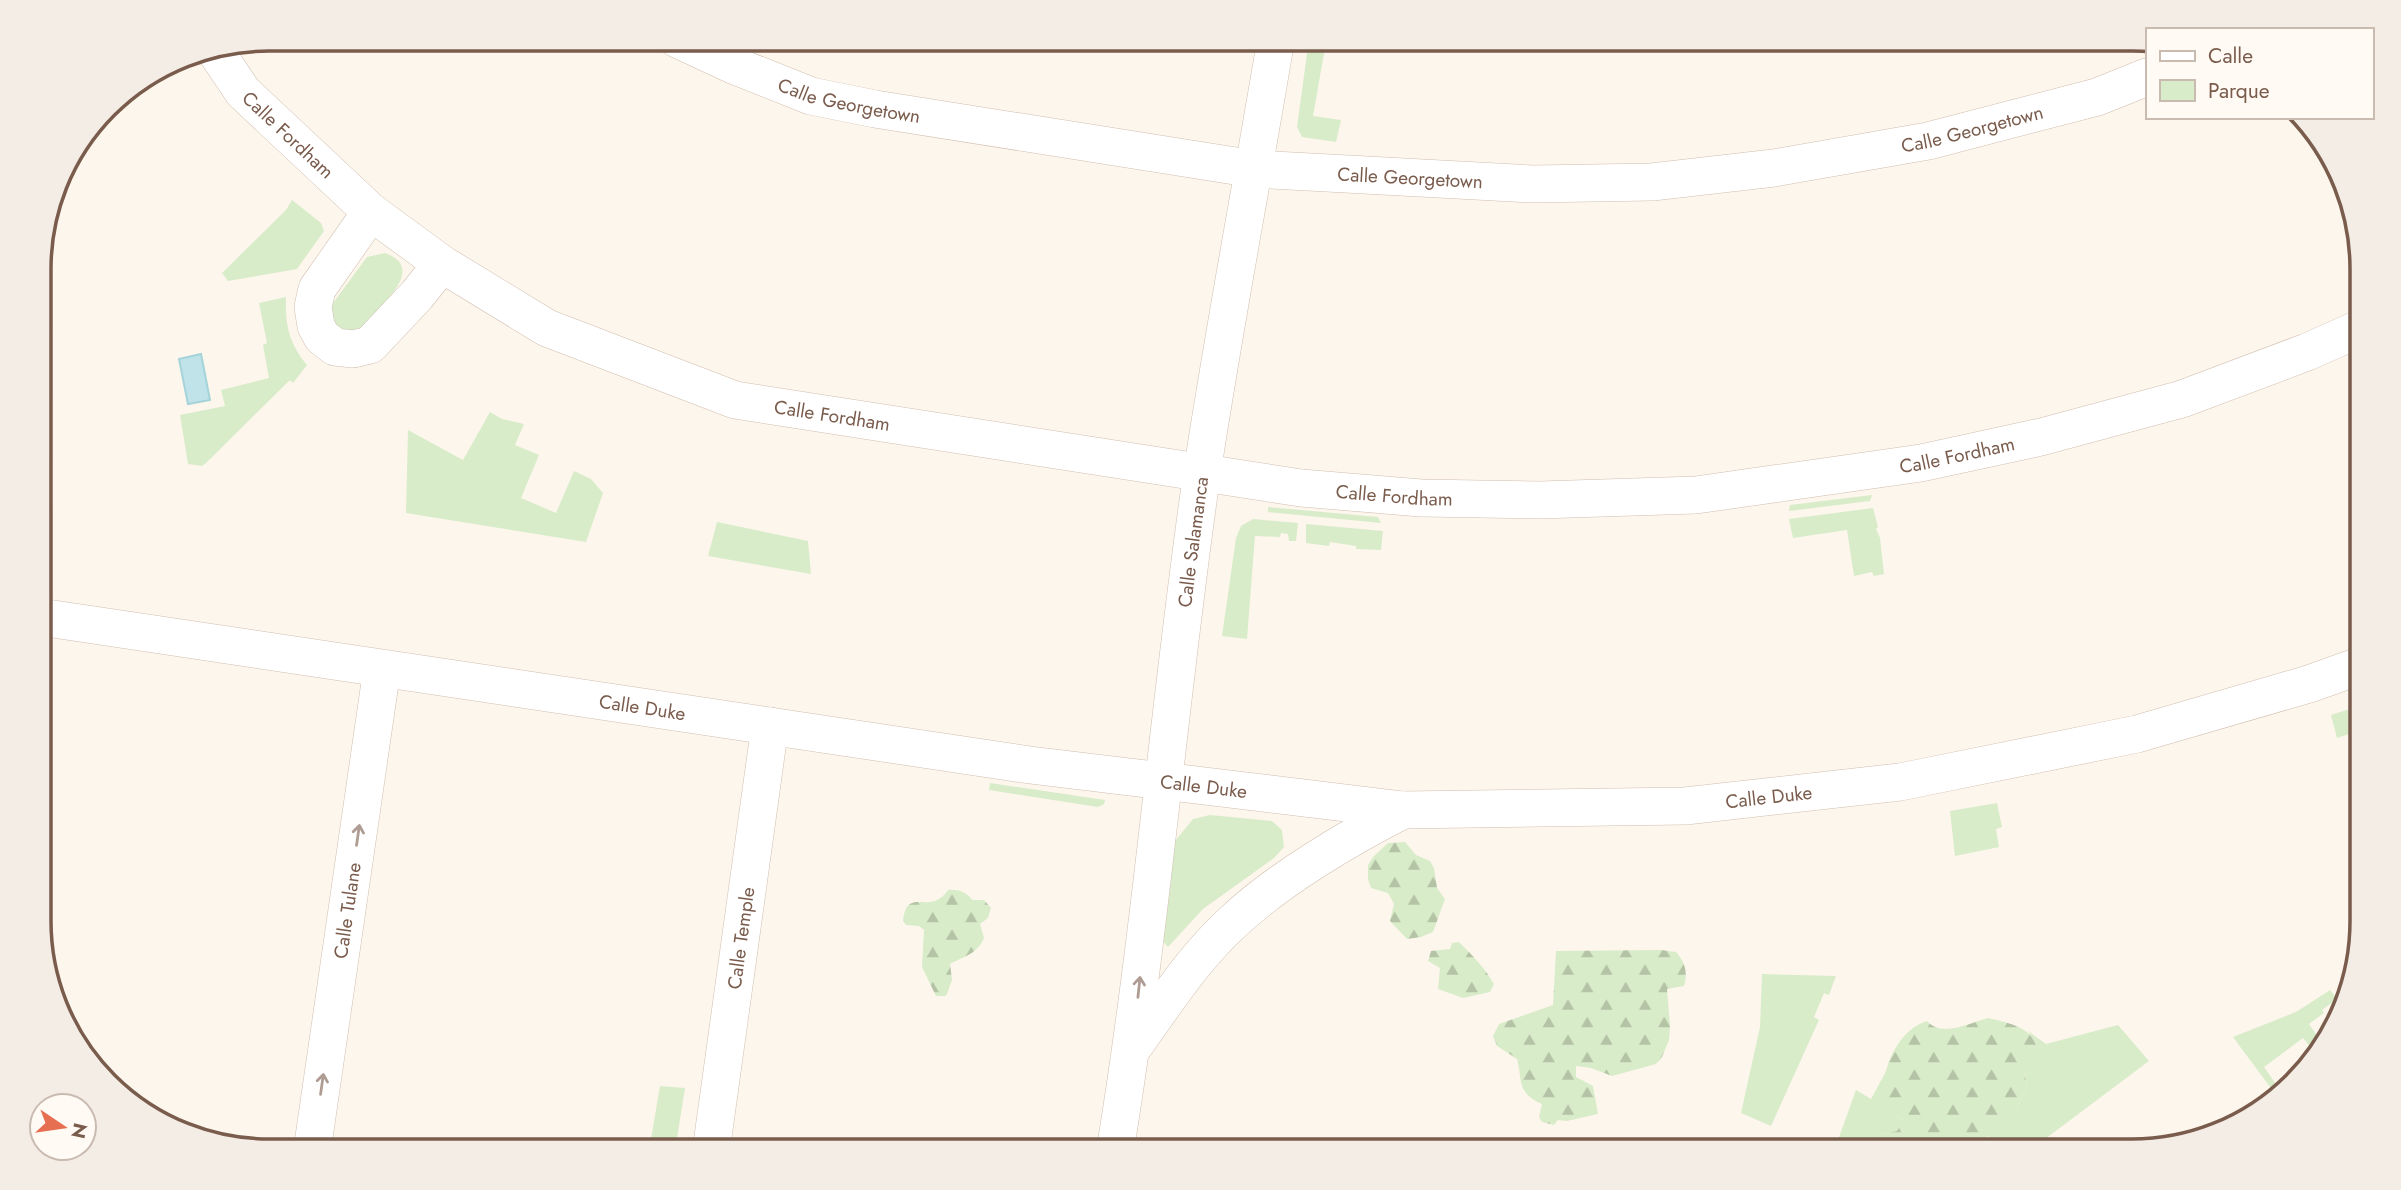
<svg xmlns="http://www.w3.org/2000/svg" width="2401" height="1190" font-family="Jost,sans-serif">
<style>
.green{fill:#d8ecc9}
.forest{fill:url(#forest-firs)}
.water{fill:#bfe3e8;stroke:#a5d3da;stroke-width:2}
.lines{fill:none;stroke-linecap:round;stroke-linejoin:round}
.minor-casing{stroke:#d1beb0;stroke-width:38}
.minor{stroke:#fff;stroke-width:37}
.oneway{stroke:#af9d94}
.labels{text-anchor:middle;stroke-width:5;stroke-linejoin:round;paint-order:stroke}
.street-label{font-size:19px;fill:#7a5c4d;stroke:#fffaf3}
.rim{fill:none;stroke:#7a5c4d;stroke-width:3.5}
</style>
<defs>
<pattern id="forest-firs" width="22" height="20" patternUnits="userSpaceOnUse" patternTransform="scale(1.75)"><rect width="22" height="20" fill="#d8ecc9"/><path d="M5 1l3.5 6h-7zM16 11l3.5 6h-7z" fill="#b4c2a5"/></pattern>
</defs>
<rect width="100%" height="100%" fill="#fdf6ec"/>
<path class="green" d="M1309 39H1319L1326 42 1313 116 1341 120 1336 142 1302 137 1297 127Z
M292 200 321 223 324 231 297 269 228 281 222 273 286 210Z
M385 253C415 264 400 284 387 301 379 312 372 322 362 331L336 329 330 308 333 303 367 257Z
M286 297C285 325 289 343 307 365L293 383 290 380 206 463 202 466 188 464 180 415 225 406 221 390 269 378 263 345 267 343 259 303Z
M490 412 502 419 524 424 515 445 539 455 521 498 556 513 574 471 591 479 603 493 586 542 406 513 408 430 463 460Z
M1872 495 1870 501 1789 511 1790 505Z
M1268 507 1378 517 1381 523 1268 512Z
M1873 508 1878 527 1876 529 1880 538 1884 574 1874 576 1872 572 1854 576 1847 530 1793 538 1789 519Z
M1253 519 1298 523 1296 541H1289L1288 534 1281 533 1280 537 1255 536 1247 639 1222 636 1236 538 1241 526Z
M717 522 808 541 811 574 708 556Z
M1306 524 1383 531 1381 550 1356 549V546L1330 542 1329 546 1306 543Z
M2362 705V730L2337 738 2331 715Z
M990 783 1105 800 1104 804 1098 807 989 790Z
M1997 803 2002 827 1996 829 1999 847 1955 856 1950 811Z
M1210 815 1272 821 1282 830 1284 847 1274 858 1203 909 1168 947 1163 941 1175 841 1193 819Z
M1762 974 1836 976 1829 995 1824 993 1814 1017 1819 1020 1771 1126 1741 1113 1760 1027Z
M2330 990 2337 999 2322 1010 2324 1013 2309 1024 2320 1040 2311 1048 2303 1038 2264 1067 2280 1090 2276 1095 2233 1037 2296 1012Z
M2118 1025 2149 1061 2029 1151H1966L1986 1139 2016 1108 2027 1087 2024 1071 2035 1042 2028 1031 2046 1044Z
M1890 1064C1883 1088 1880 1104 1903 1120L1897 1131 1882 1134 1866 1143 1867 1151H1834L1856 1090 1871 1099Z
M660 1086 685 1088 675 1151H649Z"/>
<path class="forest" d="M1405 842 1416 855 1430 861 1434 868 1437 888 1445 899 1433 932 1421 937 1407 939 1390 921 1394 904 1388 893 1371 888 1368 879V865L1373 857 1388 843Z
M948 890C958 889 967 892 972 900H984L991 908 988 918 980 924 984 938C977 954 965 956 950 964L952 980 947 994 945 996H936L922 967 924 930 919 926 906 925 903 921C907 885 930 917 948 890Z
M1459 942C1472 955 1485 968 1494 984L1490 992 1463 998 1438 989 1440 968 1428 961 1431 951 1450 949 1452 943Z
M1661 950 1676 952C1685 962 1688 972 1684 986L1667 989 1670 1025 1669 1040 1662 1057 1656 1064 1612 1076 1591 1068 1576 1066V1077L1593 1086 1598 1114 1567 1121 1558 1120 1554 1125 1542 1122 1539 1117 1542 1104C1516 1092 1523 1082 1517 1059L1497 1046 1493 1036 1499 1024 1553 1005 1556 951Z
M1988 1018C2015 1024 2047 1031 2034 1067L2024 1071 2027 1087 2016 1108 1999 1129 1966 1151H1867L1866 1143 1882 1134 1897 1131 1903 1120C1895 1114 1885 1105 1884 1093 1882 1065 1900 1029 1927 1021 1942 1038 1969 1023 1988 1018Z"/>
<path class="water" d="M201 354 210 400 188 404 179 359Z"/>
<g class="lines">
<defs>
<g id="minor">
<path id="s1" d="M677 39 733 65 811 96 875 109 1254 169 1533 184 1652 182 1774 168 1928 141 2097 97 2147 77"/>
<path id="s2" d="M214 49 243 92 371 212 442 264 547 328 735 400 1301 488 1421 498 1540 500 1696 495 1921 463 2041 437 2182 399 2307 352 2361 328"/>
<path d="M371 212 317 289 313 307 316 326 322 337 335 347 353 349 370 345 417 295 442 264"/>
<path id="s3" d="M40 617 1030 765 1403 810 1685 806 1900 782 2137 734 2309 684 2362 665"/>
<path d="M1134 1046C1165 1003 1194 957 1234 921 1279 879 1348 838 1403 810"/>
<path id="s4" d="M312 1151 382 669"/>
<path id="s5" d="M711 1151 770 726"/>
<path id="s6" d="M1115 1151C1152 926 1169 699 1202 473 1224 328 1252 183 1276 39"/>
</g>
</defs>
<use href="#minor" class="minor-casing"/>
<use href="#minor" class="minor"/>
</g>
<defs><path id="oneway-shaft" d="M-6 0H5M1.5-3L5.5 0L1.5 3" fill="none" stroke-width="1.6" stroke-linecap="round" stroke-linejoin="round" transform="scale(1.75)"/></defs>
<g class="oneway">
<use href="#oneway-shaft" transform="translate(358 835) rotate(-82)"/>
<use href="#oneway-shaft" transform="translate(1139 987) rotate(-84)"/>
<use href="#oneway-shaft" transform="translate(322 1084) rotate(-82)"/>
</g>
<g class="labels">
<g class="street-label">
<text dy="7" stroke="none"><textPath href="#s1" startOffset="184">Calle Georgetown</textPath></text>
<text dy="7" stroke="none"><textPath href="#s1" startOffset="1318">Calle Georgetown</textPath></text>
<text dy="7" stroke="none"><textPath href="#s2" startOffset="114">Calle Fordham</textPath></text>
<text dy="7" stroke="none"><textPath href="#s1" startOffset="751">Calle Georgetown</textPath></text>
<text dy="7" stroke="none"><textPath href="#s2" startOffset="738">Calle Fordham</textPath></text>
<text dy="7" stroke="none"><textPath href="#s2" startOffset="1872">Calle Fordham</textPath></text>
<text dy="7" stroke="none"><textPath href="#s2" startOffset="1306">Calle Fordham</textPath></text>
<text dy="7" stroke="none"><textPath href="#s6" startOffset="614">Calle Salamanca</textPath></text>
<text dy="7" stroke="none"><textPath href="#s3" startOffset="609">Calle Duke</textPath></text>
<text dy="7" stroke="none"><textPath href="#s3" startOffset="1176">Calle Duke</textPath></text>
<text dy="7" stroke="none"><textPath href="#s3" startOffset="1743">Calle Duke</textPath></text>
<text dy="7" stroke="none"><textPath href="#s4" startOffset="243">Calle Tulane</textPath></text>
<text dy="7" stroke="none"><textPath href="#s5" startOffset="215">Calle Temple</textPath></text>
</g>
</g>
<path d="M0 0H2401V1190H0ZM269 51H2132A218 218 0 0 1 2350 269V921A218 218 0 0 1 2132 1139H269A218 218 0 0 1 51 921V269A218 218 0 0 1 269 51Z" fill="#f4ede6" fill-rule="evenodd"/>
<path class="rim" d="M269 51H2132A218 218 0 0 1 2350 269V921A218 218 0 0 1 2132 1139H269A218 218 0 0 1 51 921V269A218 218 0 0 1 269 51Z"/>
<rect x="2146" y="28" width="228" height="91" fill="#fffaf3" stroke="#cabbb1" stroke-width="2"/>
<rect x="2160" y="51" width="35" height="10" fill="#ffffff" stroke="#cabbb1" stroke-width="2"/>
<text x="2208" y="63" font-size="21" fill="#7a5c4d">Calle</text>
<rect x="2160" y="80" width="35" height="21" fill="#d8ecc9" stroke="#cabbb1" stroke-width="2"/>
<text x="2208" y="98" font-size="21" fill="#7a5c4d">Parque</text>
<g transform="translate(63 1127) rotate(103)"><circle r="33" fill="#fffaf3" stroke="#cabbb1" stroke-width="2"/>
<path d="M0-5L12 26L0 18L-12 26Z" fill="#e76f51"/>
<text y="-10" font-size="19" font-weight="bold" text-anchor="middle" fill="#7a5c4d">N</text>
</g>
</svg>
